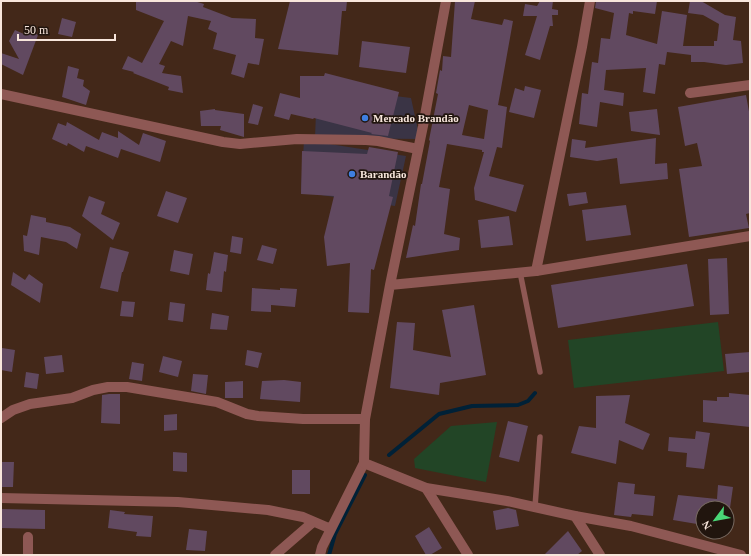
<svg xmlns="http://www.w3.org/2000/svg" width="751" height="556" font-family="'Times New Roman',serif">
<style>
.commercial{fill:#3a3445}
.park{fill:#224526}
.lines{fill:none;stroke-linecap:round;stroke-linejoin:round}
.stream{stroke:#002137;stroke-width:4}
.building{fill:#614960;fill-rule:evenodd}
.service{stroke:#8e5854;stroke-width:5.5}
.minor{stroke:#8e5854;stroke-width:10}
.tertiary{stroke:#8e5854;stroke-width:10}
.shop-dot{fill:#3f7fe0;stroke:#21150e;stroke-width:1.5}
.labels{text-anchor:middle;stroke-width:3.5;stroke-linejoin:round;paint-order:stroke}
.poi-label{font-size:11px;font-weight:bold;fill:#f8e6dc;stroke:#21150e;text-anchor:start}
</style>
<rect width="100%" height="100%" fill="#432819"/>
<path class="commercial" d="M317 86 411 98 420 139 315 138Z
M304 140 406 156 395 206 301 192Z"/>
<path class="park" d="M718 322 724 371 574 388 568 340Z
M497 422 486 482 415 468 414 459 451 426Z"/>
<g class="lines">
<path class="stream" d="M389 455 439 414 472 406 518 405 528 401 535 393
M329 555 335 534 365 475"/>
</g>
<path class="building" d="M136 1H194L204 4 203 7 232 18 256 19 255 38 264 39 259 65 248 63 244 78 231 74 236 55 213 49 217 33 208 29 211 21 188 16 183 46 171 41 159 64 165 66 162 73 181 76 183 93 168 90 169 87 133 73 134 72 122 69 128 56 142 63 164 21 136 10Z
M290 1H347L346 11H342L338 55 278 49Z
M455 1H475L471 19 502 25 504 19 513 21 498 105 507 107 502 148 497 147 489 176 524 185 516 212 475 200 474 188 484 152H482V150L447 144 439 187 450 189 444 234 460 238 459 250 406 258 413 225 415 226 421 184H422L430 141 429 140 438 94 436 93 440 70 442 71 443 56 451 57ZM469 105 488 110 484 139 462 135Z
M540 1H553L552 9 558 10V15H552L553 26H550L540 60 525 55 537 16H523L525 4 537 6Z
M596 1H657L655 14 633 11V14L629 13 626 35 657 44 662 11 687 15 683 46H714V41H717L719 24 703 15 688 13 690 1H701L725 15 736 17 733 40 741 41 743 63 726 65 704 62H691V55L667 52 665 65 659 64 655 94 643 92 646 68 606 70 604 90 624 93 623 106 600 102 597 127 579 124 582 93 588 94 592 62 598 63 601 38 610 39 614 13 595 8Z
M62 18 76 22 72 37 58 34Z
M28 29 38 35 23 75 1 64V53L19 59 9 41 15 30 26 35Z
M362 41 410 47 406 73 359 67Z
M68 66 79 69 77 78 84 80 83 86 90 91 86 105 62 97Z
M325 73 399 92 388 136 371 134 372 133 314 118 313 119 291 114 289 120 274 116 280 93 300 98V76H324Z
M525 86 541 90 534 118 509 112 515 88 524 91Z
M746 95 750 117V213L746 214 749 228 689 237 679 169 702 166 697 143 685 146 678 107Z
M253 104 263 107 258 125 248 123Z
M215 109V110L244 114V137L220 130 221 126H201L200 111Z
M657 109 660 135 631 131 629 112Z
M67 122 99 140 102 132 118 138V131L139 145 143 133 166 141 160 162 121 149 118 158 86 146 84 152 68 143 67 146 52 139 58 123 66 126Z
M656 138 655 164 667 163 668 179 620 184 617 158 597 161 570 157 572 139 586 141 585 148Z
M369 147 398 152 389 196 393 197 374 270 371 269 369 313 348 312 350 263 327 266 324 237 334 196 301 194 302 151 367 154Z
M166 191 187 198 178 223 157 216Z
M586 192 588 203 569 206 567 194Z
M89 196 105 202 101 214 120 223 113 240 82 216Z
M626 205 631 235 586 241 582 210Z
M31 215 46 218V222L70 227 81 234 77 249 66 242 41 237 39 255 24 251 23 235 27 236Z
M509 216 513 245 481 248 478 220Z
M232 236 243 238 241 254 230 252Z
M262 245 277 249 273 264 257 260Z
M110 247 129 252 123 272H122L118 292 100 288Z
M174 250 193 254 189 275 170 271Z
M214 252 228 255 226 272 224 271 222 292 206 290 208 273 210 274Z
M727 258 729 314 710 315 708 259Z
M687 264 694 306 558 328 551 285Z
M13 272 25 280 29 274 43 284 40 303 11 285Z
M252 288 280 290V288L297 289 295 307 271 305V312L251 311Z
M122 301 135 302 133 317 120 316Z
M170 302 185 304 183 322 168 320Z
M474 305 486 375 440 383 439 395 390 388 397 322 415 323 413 350 451 357 442 310Z
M212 313 229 316 227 330 210 329Z
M2 348 15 350 12 372 1 370Z
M247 350 262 353 258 368 245 365Z
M750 352V372L727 374 725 354Z
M62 355 64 372 46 374 44 357Z
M163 356 182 361 178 377 159 372Z
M132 362 144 364 142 381 129 379Z
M26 372 39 374 37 389 24 387Z
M193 374 208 375 206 394 191 391Z
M284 380 301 382 300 402 260 399 262 381Z
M243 381V398H225V382Z
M729 393 750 395V427L703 422V400L717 401V397H729Z
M109 394H120V424L101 423 102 395Z
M630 395 625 423 650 434 643 450 619 440 616 464 571 453 579 426 596 428V396Z
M177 414V430L164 431V415Z
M508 421 528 426 519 462 499 457Z
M696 431 710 433 704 469 686 467 687 453 668 451 669 437 695 439Z
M173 452 187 453V472L173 471Z
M1 462H14L13 487H1Z
M292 470H310V494H292Z
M618 482 635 484 634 494 655 496 653 516 632 514 631 517 614 515Z
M718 485 733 487 730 508H703V525L673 520 678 495 717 499Z
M508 508 516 510 519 526 496 530 493 511Z
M1 509 45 510V529L1 528Z
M110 510 125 512 124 514 153 516 151 537 136 536 137 532 108 528Z
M429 527 442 548 430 555H426L415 536Z
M189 529 207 531 205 551 186 550Z
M568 531 582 551 577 555H544Z"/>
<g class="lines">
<path class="service" d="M520 272 540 372
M535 507 540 437"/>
<path class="minor" d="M690 93 750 85
M1 94 223 142 240 144 297 139 366 140 378 141 418 149
M536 271 582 47 590 1
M1 418 13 410 30 404 72 398 93 390 108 387H127L217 402 247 414 258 416 303 419H365
M426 488 468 555
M1 498 178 502 268 510 303 517 331 529
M575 516 600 555
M28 555V537
M275 555 313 522
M320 555 322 547 364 463"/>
<path class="tertiary" d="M446 1 423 126 390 285 365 419 364 463 426 488 507 501 575 516 631 526 741 555
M390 285 536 271 750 236"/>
</g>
<g class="shop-dot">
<circle cx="365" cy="118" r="4"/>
<circle cx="352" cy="174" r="4"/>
</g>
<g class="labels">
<g class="poi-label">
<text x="373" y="122">Mercado Brandão</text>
<text x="360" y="178">Barandão</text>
</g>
</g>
<rect width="751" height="556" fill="none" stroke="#f8e6dc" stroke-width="4"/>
<g transform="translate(715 520) rotate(238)"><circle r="19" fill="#21150e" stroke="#776960"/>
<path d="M0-3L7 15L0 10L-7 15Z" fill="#4ad777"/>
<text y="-6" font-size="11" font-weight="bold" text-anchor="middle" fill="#f8e6dc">N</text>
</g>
<path d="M18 34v6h97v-6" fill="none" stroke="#f8e6dc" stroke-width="2"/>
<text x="24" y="34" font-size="12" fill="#f8e6dc" stroke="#21150e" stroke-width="3" paint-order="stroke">50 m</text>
</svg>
